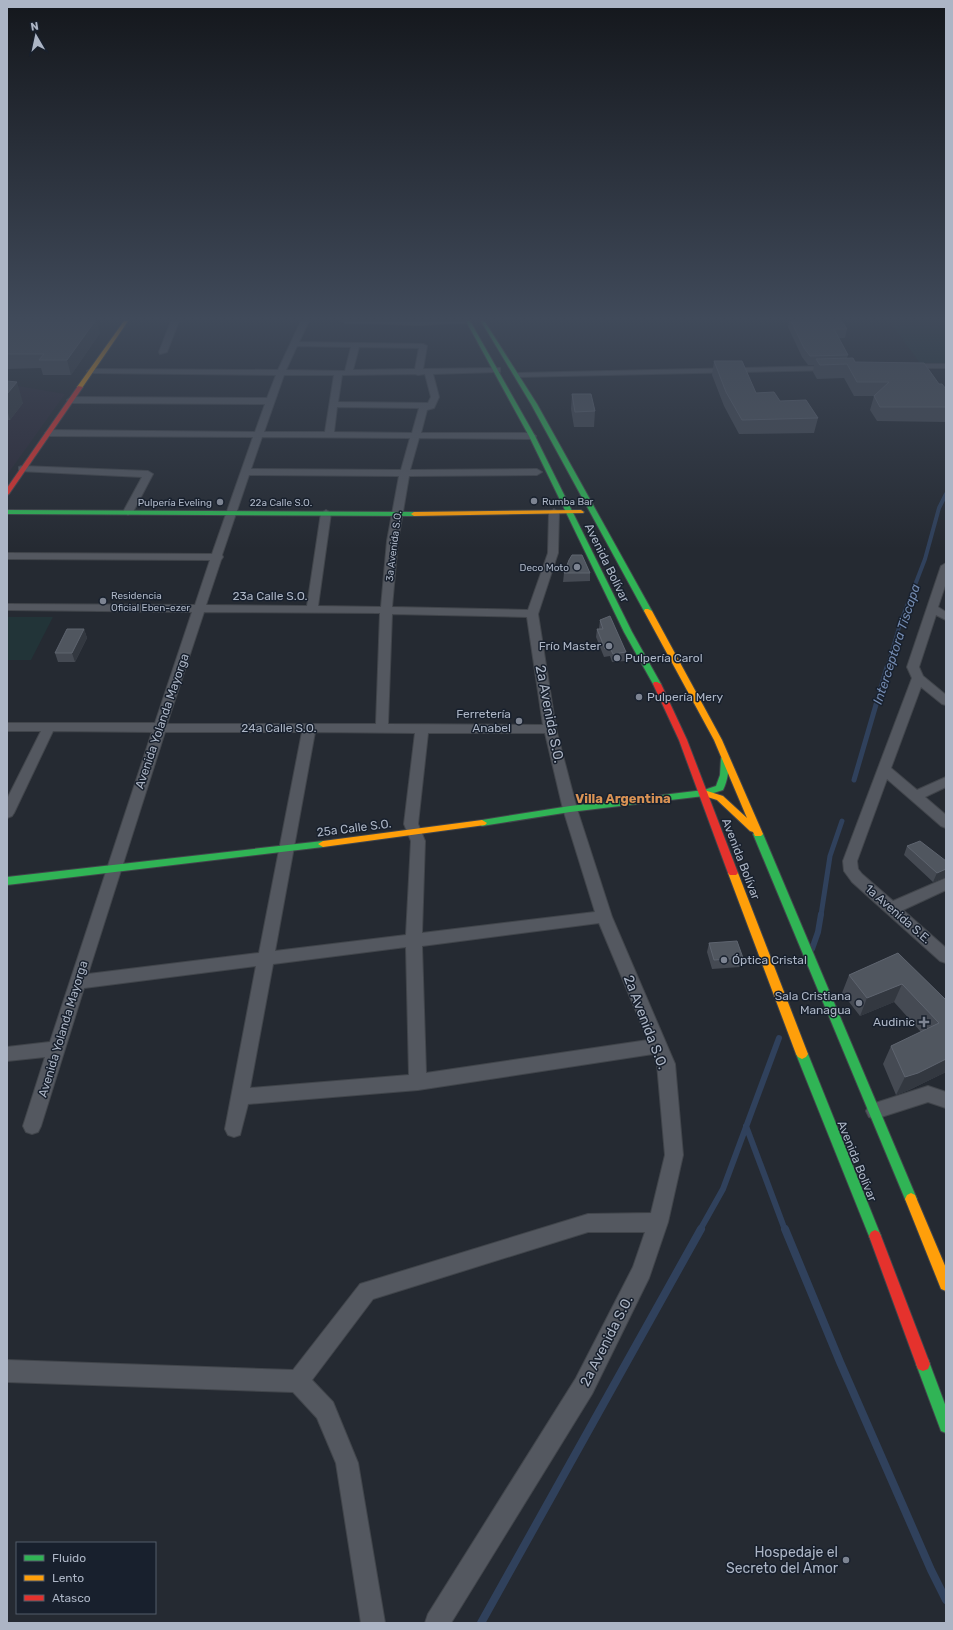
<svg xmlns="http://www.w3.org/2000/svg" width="953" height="1630" font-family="Rubik,sans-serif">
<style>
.medical{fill:#2c2a38}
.green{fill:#223438}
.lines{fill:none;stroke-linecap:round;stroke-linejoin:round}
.stream-far3{stroke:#30415c;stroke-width:4}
.stream-far2{stroke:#30415c;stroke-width:5}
.stream-far1{stroke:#30415c;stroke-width:6}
.stream{stroke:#30415c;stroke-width:8}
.street-casing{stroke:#41454b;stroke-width:2}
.fast-casing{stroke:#41454b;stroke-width:2}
.slow-casing{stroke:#41454b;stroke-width:2}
.jam-casing{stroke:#41454b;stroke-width:2}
.street{fill:#545860;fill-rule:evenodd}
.fast{fill:#30b455;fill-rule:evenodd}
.slow{fill:#ff9f0a;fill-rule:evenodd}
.jam{fill:#e5322d;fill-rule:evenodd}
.wall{fill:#454a53}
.shaded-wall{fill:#333840}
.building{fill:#50565f;stroke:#5e646f}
.poi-dot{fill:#7d8492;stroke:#18202d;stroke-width:1.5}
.labels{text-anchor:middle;stroke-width:3;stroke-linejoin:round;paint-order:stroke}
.far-poi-label{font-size:10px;fill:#acb5c5;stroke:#18202d;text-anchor:start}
.far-street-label{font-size:10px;fill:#acb5c5;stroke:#18202d}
.street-label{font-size:12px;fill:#acb5c5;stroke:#18202d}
.poi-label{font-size:12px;fill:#acb5c5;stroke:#18202d;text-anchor:end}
.water-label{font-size:13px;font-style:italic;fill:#738ab0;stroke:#18202d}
.neighbourhood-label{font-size:13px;font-weight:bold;fill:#d99254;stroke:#18202d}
.near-street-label{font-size:14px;fill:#acb5c5;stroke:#18202d}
.near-poi-label{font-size:14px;fill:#acb5c5;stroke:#18202d;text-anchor:end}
</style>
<rect width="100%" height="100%" fill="#252a32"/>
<path class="medical" d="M7 384 65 394 7 475Z"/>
<path class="green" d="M882 321H946V366H922L890 322Z
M7 617H53L31 660H7Z"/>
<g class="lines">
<path class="stream-far3" d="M887 668 900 624 925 559 939 508 946 494"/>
<path class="stream-far2" d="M854 780 887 667
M821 915 830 856 842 821"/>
<path class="stream-far1" d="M812 949 818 932 821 914
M746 1126 785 1230
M700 1230 723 1189 779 1038"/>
<path class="stream" d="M785 1229 840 1362 931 1570 946 1600
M481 1623 701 1229"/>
<defs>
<path id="street" d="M171 321H179L167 352 160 354 159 352Z
M301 321H309L299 342 423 344 427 346 423 369 500 368V372H497L433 374 439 397 434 408 427 410 421 433H532L536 436 532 439 419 438 410 470 537 469 542 472 537 475 409 476 398 541 392 607 528 610 548 553 549 512 554 509 559 512 558 553 538 614 556 729 577 809 612 917 675 1064 683 1155 668 1222 649 1278 592 1394 451 1623H425L428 1614 576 1378 633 1267 645 1232H588L373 1299 312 1380 333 1402 358 1463 385 1623H361L336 1463 317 1418 293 1392 7 1382V1360L293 1370 360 1284 588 1214 651 1213 665 1155 657 1064 653 1054 418 1090 248 1104 240 1135 234 1137 228 1135 225 1129 256 966 84 988 41 1126 38 1132 32 1134 26 1132 23 1126 45 1057 7 1061V1047L50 1042 152 732 53 731 14 813 12 816 7 818V799L41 731H7V723H155L192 612 7 610V604L195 605 210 560 7 559V553L212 554 253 437 49 436 45 433 49 430 255 432 265 404 71 403 67 400 71 397 267 398 276 375 91 373 87 371 91 369 278 370ZM297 346 351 347 345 371 286 370ZM359 347 419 348 415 369 353 370ZM415 374 418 375 425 374 431 397 428 403 338 402 342 375ZM284 375H334L325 432H264ZM337 407 419 408 412 433 334 432ZM262 437 410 438 401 470 251 469ZM249 475 399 476 387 541 381 607 318 606 331 513 326 510 321 513 307 606 206 605 221 560 223 557 222 555ZM204 612 380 613 376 724H167ZM392 614 527 617 543 725 388 724ZM165 732H302L259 953 88 974ZM315 732 415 733 404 824 411 841 406 935 275 951ZM428 733H545L563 809 595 912 422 933 425 841 418 824ZM599 923 648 1040 426 1073 422 946ZM406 947 409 1075 250 1088 273 964Z
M341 321H468L464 323 420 325 345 323Z
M905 364H946V368H905Z
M832 366 836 368 835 370 518 377 514 375 518 373Z
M22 466 148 471 153 474 133 512 128 515 123 512 142 477 19 471V467Z
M946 563V583L938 607 946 612V620L936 615 919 667 923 676 946 695V705L942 704 921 687 891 768 917 790 946 777V787L925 797 946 815V828L941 826 887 779 857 861 858 869 862 874 893 901 946 878V890L903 910 946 948V963L940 961 852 882 844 871 843 861 912 678 907 667 941 566Z
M928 1086 946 1092V1108L928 1102 875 1119 869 1117 866 1111 869 1105Z"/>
<path id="fast" d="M466 321H470L535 436 632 632 661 684 660 686H657L653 684 624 632 529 436Z
M481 321 485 322 537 404 652 611 651 613H648L644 611 531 404Z
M7 510 414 512 417 514 414 516 7 514Z
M725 755 729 758C729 769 728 780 723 790L704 796 570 812 482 826 477 823 482 820 570 806 704 790 716 786 720 775 721 758Z
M758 831 763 834 917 1199 915 1203 911 1205 907 1203 905 1199 753 834Z
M323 841 328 844 323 847 7 885V877Z
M802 1049 806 1051 808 1054 881 1236 879 1240 875 1242 871 1240 869 1236 796 1054 798 1051Z
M923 1357 928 1359 946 1407V1433L941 1431 916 1364 918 1359Z"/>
<path id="slow" d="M124 321H128L82 388H78L77 387Z
M581 510 584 512 583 513 414 516 411 514 414 512Z
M645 609H648L652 611 722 740 763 834 761 836H755L753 832 750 831 717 800 701 795 700 793 704 790 723 796 747 818 714 740 644 611Z
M482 820 487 823 485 825 323 847 318 844 323 841Z
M733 870 736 871 738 873 808 1054 806 1057 802 1059 798 1057 796 1054 728 873 730 871Z
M911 1193 915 1195 946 1268V1291L941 1289 905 1199 907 1195Z"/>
<path id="jam" d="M78 386 83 387 9 494 7 495V488Z
M654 682H657L661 684 687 740 738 873 736 875H730L728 873 679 740 653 684Z
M875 1230 879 1232 881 1236 930 1364 928 1369 923 1371 918 1369 916 1364 869 1236 871 1232Z"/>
</defs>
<use href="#street" class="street-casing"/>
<use href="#fast" class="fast-casing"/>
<use href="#slow" class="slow-casing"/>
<use href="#jam" class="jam-casing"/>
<use href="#street" class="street"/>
<use href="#fast" class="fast"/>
<use href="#slow" class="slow"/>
<use href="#jam" class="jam"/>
</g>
<path class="wall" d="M7 321 100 333 71 375H43L41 368 7 369Z
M789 321H842L847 329 845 338H839L848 355 847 358 855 362 939 384 946 389V422L877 421 870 410 874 396H854L844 378 817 379 813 372 814 365H808L802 357 788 327Z
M714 361 756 393 780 401 818 418 814 433 739 434 724 406 712 375Z
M7 381 23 403 10 420H7Z
M572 394 595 411 594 427H574L571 409Z
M564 573H590V581L563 582Z
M600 620 626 652 625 661 612 662 610 656 604 657 596 637 597 629H599Z
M84 629 87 638 75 662H58L55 653Z
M907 846 946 861V877H945L933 882 904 855Z
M709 943 743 958 740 967 712 969 707 952Z
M898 953 946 1000V1072L909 1090 896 1095 883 1064 891 1046 921 1032 894 1002 860 1016 842 993 849 975Z"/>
<path class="shaded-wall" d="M95 321H97L100 333 71 375 67 360Z
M17 382 23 403 10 420 7 409V394Z
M84 629 87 638 75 662 72 653Z
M946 869 945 877 933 882 937 873Z
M902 984 894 1002 860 1016 867 998Z
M946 1059V1072L909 1090 896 1095 905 1077Z"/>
<path class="building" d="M7 321H95L67 360H39L44 354H7Z
M791 321H842L847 329H834L848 355 810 356 804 348Z
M853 358 855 362 924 363 939 384H942L946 389V407H880L874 396 889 382H857L847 364 820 365 816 359Z
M714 361H742L756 393 774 392 780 401 806 400 818 418 742 420 726 392Z
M7 381 17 382 7 394Z
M572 394H591L595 411 575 412Z
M572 555H582L590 573H564L569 560Z
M610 616 626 652 613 654 610 648 605 649 597 629H603L600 620Z
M67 629H84L72 653H55Z
M920 841 946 861V869L937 873 907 846Z
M737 941 743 958 714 960 709 943Z
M898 953 946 1000V1059L918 1073 905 1077 891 1046 939 1023 902 984 867 998 849 975Z"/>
<linearGradient id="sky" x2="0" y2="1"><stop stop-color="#14171c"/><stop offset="0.58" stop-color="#404a5a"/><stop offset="1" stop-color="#404a5a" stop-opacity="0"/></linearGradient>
<rect width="953" height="549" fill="url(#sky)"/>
<g class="poi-dot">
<circle cx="534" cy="501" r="4"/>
<circle cx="220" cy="502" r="4"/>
<circle cx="577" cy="567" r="4"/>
<circle cx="103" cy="601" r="4"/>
<circle cx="609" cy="646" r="4"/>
<circle cx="617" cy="658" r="4"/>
<circle cx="639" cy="697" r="4"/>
<circle cx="519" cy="721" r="4"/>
<circle cx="724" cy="960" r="4"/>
<circle cx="859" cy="1003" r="4"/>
<path d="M922 1016h4v4h4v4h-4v4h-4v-4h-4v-4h4z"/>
<circle cx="846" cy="1560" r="4"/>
</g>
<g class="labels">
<g class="far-poi-label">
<text x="542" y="505">Rumba Bar</text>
<text x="212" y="506" text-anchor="end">Pulpería Eveling</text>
<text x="569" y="571" text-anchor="end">Deco Moto</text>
<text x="111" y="599">Residencia<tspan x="111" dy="12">Oficial Eben-ezer</tspan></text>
</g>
<g class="far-street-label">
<text x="281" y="506">22a Calle S.O.</text>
<text transform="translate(393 546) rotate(-83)" y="4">3a Avenida S.O.</text>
</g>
<g class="street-label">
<text transform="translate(607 563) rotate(64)" y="4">Avenida Bolívar</text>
<text x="270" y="600">23a Calle S.O.</text>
<text transform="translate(162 721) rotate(-71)" y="4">Avenida Yolanda Mayorga</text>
<text x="279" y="732">24a Calle S.O.</text>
<text transform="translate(354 828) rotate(-7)" y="4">25a Calle S.O.</text>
<text transform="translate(741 859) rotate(69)" y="4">Avenida Bolívar</text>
<text transform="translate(898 914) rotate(41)" y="4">1a Avenida S.E.</text>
<text transform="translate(63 1029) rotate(-73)" y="4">Avenida Yolanda Mayorga</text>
<text transform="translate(857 1161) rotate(68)" y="4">Avenida Bolívar</text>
</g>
<g class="poi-label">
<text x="601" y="650">Frío Master</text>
<text x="625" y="662" text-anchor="start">Pulpería Carol</text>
<text x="647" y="701" text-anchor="start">Pulpería Mery</text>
<text x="511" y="718">Ferretería<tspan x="511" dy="14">Anabel</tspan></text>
<text x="732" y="964" text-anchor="start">Óptica Cristal</text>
<text x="851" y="1000">Sala Cristiana<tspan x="851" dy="14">Managua</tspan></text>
<text x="915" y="1026">Audinic</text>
</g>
<g class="water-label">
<text transform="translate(896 644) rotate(-72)" y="5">Interceptora Tiscapa</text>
</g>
<g class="neighbourhood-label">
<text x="623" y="803">Villa Argentina</text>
</g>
<g class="near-street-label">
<text transform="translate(550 714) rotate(79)" y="5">2a Avenida S.O.</text>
<text transform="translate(646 1022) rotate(69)" y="5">2a Avenida S.O.</text>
<text transform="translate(606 1341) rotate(-63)" y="5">2a Avenida S.O.</text>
</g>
<g class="near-poi-label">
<text x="838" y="1557">Hospedaje el<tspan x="838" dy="16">Secreto del Amor</tspan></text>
</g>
</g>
<rect width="953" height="1630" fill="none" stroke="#acb5c5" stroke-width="16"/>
<rect x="16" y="1542" width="140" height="72" fill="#18202d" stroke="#535c6a"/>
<rect x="24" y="1555" width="20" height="6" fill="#30b455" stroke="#535c6a"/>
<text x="52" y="1562" font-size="12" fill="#acb5c5">Fluido</text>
<rect x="24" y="1575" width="20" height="6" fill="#ff9f0a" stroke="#535c6a"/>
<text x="52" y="1582" font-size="12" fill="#acb5c5">Lento</text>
<rect x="24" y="1595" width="20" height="6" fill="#e5322d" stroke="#535c6a"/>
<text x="52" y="1602" font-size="12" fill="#acb5c5">Atasco</text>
<g transform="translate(36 36) rotate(351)" stroke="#18202d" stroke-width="3" paint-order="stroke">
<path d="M0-3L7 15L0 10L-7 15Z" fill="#acb5c5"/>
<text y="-6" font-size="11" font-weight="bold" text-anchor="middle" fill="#acb5c5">N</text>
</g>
</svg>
